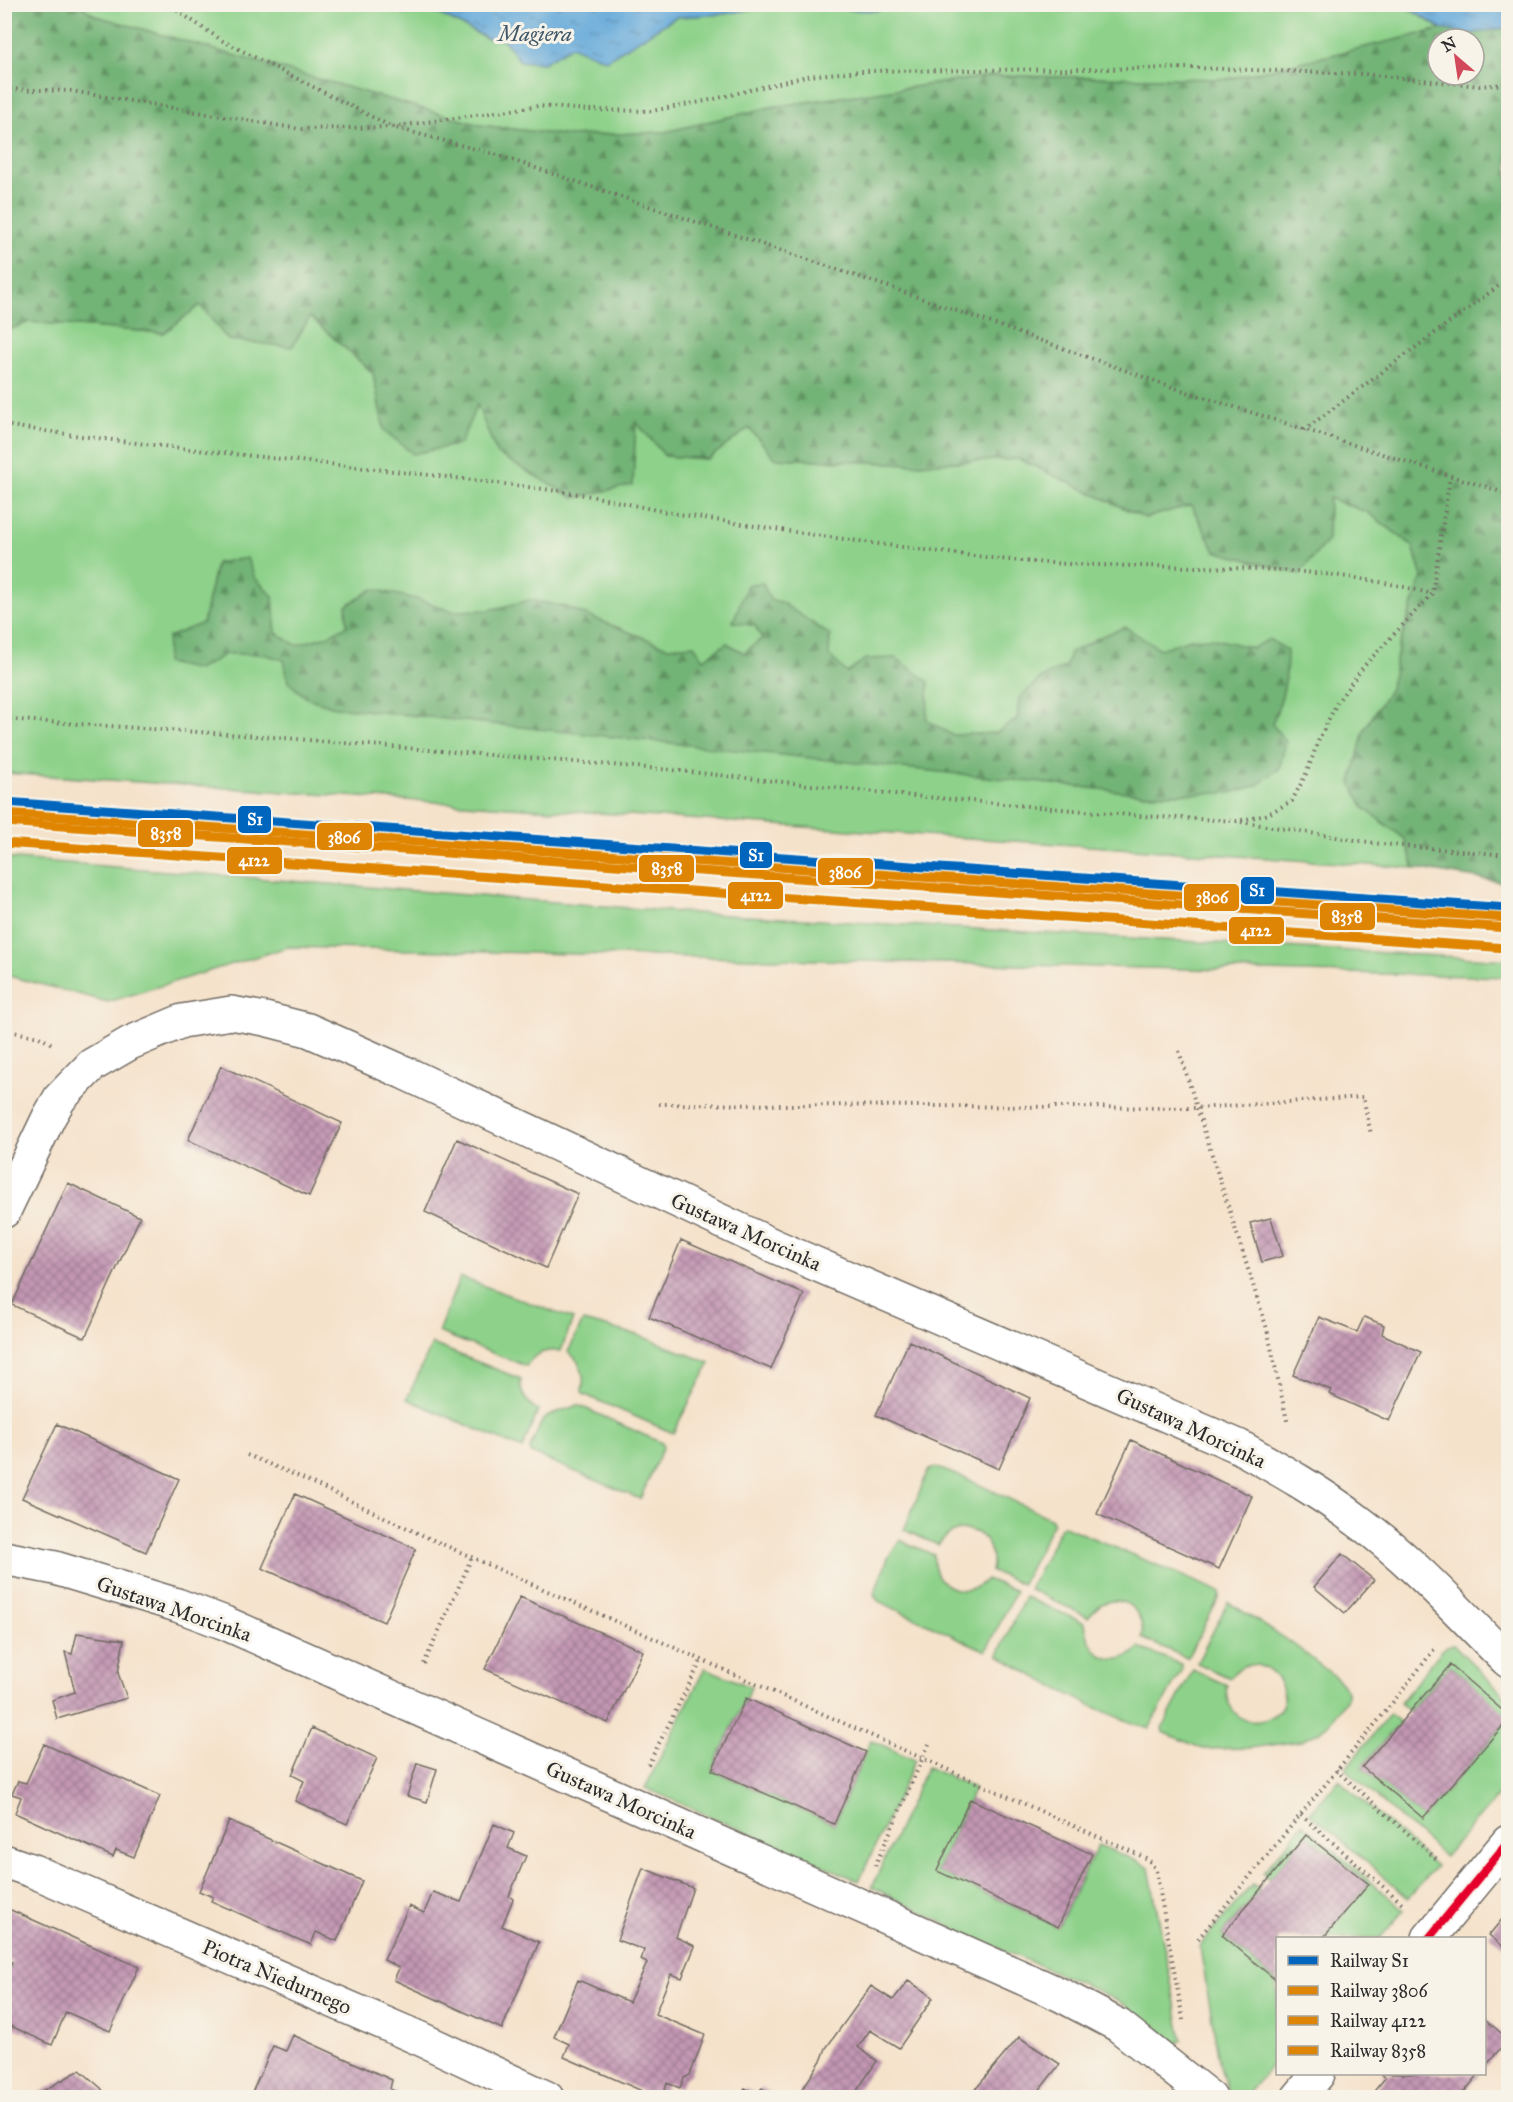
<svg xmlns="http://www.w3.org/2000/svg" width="1513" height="2102" font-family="'IM FELL Great Primer',serif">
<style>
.green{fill:#8dd18a;stroke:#5c7e5a;stroke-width:1.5}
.forest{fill:url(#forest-firs);stroke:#4e6f50;stroke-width:1.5;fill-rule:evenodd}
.water{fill:url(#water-ripples);stroke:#486a82;stroke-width:1.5}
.building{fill:url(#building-cross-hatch)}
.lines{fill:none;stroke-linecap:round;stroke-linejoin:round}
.street-casing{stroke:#726b63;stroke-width:36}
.path{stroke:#726b63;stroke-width:4;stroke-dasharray:1.5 4.5;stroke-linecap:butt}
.street{stroke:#fff;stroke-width:33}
.bus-1-casing{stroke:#f7f3e8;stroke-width:12}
.bus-1{stroke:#e4002b;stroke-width:8}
.rail-1-casing{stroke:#f7f3e8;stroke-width:14}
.rail-2-casing{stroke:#f7f3e8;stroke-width:14}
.rail-3-casing{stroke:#f7f3e8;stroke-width:14}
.rail-4-casing{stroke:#f7f3e8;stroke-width:14}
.rail-1{stroke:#0065bd;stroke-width:9}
.rail-2{stroke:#df8506;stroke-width:9}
.rail-3{stroke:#df8506;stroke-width:9}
.rail-4{stroke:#df8506;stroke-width:9}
.labels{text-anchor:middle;stroke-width:6;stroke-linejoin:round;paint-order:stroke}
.street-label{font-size:21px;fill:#2b2b2b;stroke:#f7f3e8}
.water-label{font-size:22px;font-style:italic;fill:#3f5768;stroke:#f7f3e8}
.line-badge{stroke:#f7f3e8;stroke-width:2}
.badge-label{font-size:16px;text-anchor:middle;font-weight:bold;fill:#fff}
</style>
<defs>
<pattern id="forest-firs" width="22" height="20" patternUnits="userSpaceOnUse" patternTransform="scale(1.5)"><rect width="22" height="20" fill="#72b376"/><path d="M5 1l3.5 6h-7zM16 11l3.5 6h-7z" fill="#5e9261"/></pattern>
<pattern id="water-ripples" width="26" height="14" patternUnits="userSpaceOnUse" patternTransform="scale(1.5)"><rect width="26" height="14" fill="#64a9da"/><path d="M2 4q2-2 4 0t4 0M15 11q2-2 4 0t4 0" fill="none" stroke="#538ab1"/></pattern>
<pattern id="building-cross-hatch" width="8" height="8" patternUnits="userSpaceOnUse" patternTransform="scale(1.5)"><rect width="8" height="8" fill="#c397b4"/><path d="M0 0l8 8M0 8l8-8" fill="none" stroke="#9f7b93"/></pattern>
</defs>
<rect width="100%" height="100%" fill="#f7f3e8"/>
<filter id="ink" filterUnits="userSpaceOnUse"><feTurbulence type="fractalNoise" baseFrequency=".0167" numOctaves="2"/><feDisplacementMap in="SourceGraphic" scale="12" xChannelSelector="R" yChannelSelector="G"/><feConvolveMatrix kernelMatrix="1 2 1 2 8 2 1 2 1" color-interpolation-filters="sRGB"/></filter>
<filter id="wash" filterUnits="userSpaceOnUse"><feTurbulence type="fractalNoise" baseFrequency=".008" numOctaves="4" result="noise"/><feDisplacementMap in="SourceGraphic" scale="24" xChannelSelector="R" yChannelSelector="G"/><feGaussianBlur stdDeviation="1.35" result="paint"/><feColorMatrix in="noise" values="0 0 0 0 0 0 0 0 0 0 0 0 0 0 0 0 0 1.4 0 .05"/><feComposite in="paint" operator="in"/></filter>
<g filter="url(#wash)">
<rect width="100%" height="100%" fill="#f5e2cb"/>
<path class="green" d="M891 4H1032L1063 11 1129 5 1399 4 1404 6 1442 29 1228 79 990 76 771 107 665 132 569 136 480 125 96 16 79 5H390L402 13H437L486 38 504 40 520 61 543 63 571 46 606 60 676 17 724 14 774 6 876 11Z
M200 305 310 317 373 373 384 430 477 404 636 421 665 456 708 459 749 428 775 458 913 464 1019 459 1145 518 1191 505 1215 551 1328 540 1329 498 1367 512 1413 546 1422 577 1399 646 1390 689 1364 730V808L1405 839 1414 868 5 773 4 332 29 322 164 333Z
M4 858 679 912 1508 960V977L288 947 108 1002 5 975Z
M460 1277 573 1319 561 1351C545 1350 536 1352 526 1366L438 1332Z
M583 1321 638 1335 710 1363 673 1433 583 1394C581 1385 582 1394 583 1384 585 1371 578 1359 568 1352Z
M432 1344 521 1379C519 1394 527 1402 538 1411L522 1449 407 1399Z
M578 1405 662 1443 663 1447 640 1499 531 1453 530 1448 541 1423 547 1416Z
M935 1467 967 1479 1052 1519 1053 1523 1022 1584 991 1571C999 1534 960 1514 938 1545L904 1530 928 1471Z
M1062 1525 1218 1591 1220 1594 1219 1598 1187 1658 1142 1638C1146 1616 1127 1592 1102 1604 1097 1607 1092 1612 1088 1617L1029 1589Z
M900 1540 934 1555C930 1586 966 1602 986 1579L1016 1591 986 1651 878 1601 874 1594 888 1558Z
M1025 1597 1085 1623C1089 1656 1113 1671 1140 1648L1181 1664 1182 1669 1149 1729C1096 1711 1046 1684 998 1655Z
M1228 1602 1293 1644 1338 1679 1347 1691V1698L1328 1725 1318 1733 1301 1741 1250 1748 1203 1749 1163 1732 1162 1728 1193 1670 1227 1685C1224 1700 1233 1716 1248 1721 1255 1722 1265 1721 1271 1717 1308 1696 1256 1639 1230 1678L1197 1663Z
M1454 1645 1508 1699V1716L1450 1665 1409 1711 1400 1703 1441 1651 1447 1646Z
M705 1668 751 1687 712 1770 834 1824 871 1740 915 1760 859 1881 645 1788Z
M1390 1714 1400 1722 1362 1767 1423 1818 1508 1720V1784L1445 1857 1345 1769Z
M927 1767 974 1788 937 1871 1058 1927 1098 1845 1142 1863 1149 1868 1182 2040 1177 2043 1125 2005 1099 1991 972 1937 872 1887Z
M1339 1780 1436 1866 1408 1898 1310 1813Z
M1303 1824 1404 1910 1380 1938H1323L1368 1883 1307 1835 1269 1879 1263 1873Z
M1252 1885 1260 1890 1222 1935 1277 1982V2059L1245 2097H1234L1228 2091 1220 2067 1200 1947 1205 1939Z"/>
<path class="forest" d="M5 5H79L96 16 480 125 569 136 665 132 771 107 990 76 1228 79 1442 29 1469 34 1508 27V883L1414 868 1405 839 1364 808 1351 783 1364 730 1390 689 1399 646 1422 577 1413 546 1367 512 1329 498 1328 540 1299 574 1215 551 1191 505 1145 518 1019 459 913 464 775 458 749 428 708 459 665 456 636 422 633 485 574 498 497 454 477 405 460 444 413 454 384 430 373 373 310 317 292 347 228 340 200 305 164 333 29 322 5 331ZM1438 39H1474V75H1438Z
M247 558 255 578 273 596 276 633 296 645 327 636 347 626 346 606 373 589 417 599 451 611 489 610 530 600 566 607 667 647 694 645 704 659 727 643 744 653 762 638 755 626 733 622 747 585 763 583 770 600 781 602 830 635 829 655 847 673 865 659 896 658 929 682 927 720 952 735 996 733 1017 719 1019 698 1041 678 1066 666 1070 653 1100 637 1125 627 1160 649 1190 639 1211 638 1253 648 1269 639 1287 650C1287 681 1284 695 1272 724L1286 742 1279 769 1256 786 1230 793 1145 794 335 707 307 698 288 682 284 660 263 654H226L198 670 166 663 168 637 203 623 216 563Z"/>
<path class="water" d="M390 5H891L876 11 774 6 724 14 676 17 606 60 571 46 543 63 520 61 504 40 487 38 437 13H402Z
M1399 5H1508V27L1469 34 1442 29 1405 6Z"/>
<g id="blocks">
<path class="building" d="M221 1066 342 1123 309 1196 188 1140Z
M457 1139 578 1194 546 1268 425 1212Z
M68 1183 140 1217 85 1338 12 1305Z
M1271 1218 1283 1256 1262 1262 1250 1223Z
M681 1240 804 1294 771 1369 649 1317Z
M1319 1317 1357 1332 1364 1317 1384 1325 1382 1334 1421 1352 1389 1421 1329 1394 1331 1390 1293 1375Z
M909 1341 1030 1398 999 1469 876 1415Z
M57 1424 179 1479 146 1552 22 1498Z
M1131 1440 1252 1496 1219 1569 1097 1514Z
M295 1494 416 1549 384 1622 262 1568Z
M1342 1554 1374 1580 1345 1613 1314 1587Z
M520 1597 643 1651 608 1723 485 1669Z
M77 1633 124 1640 118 1673 127 1698 57 1719 52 1700 75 1692 65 1652 72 1654Z
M1450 1665 1508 1715V1720L1423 1818 1362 1767Z
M746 1698 866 1752 834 1824 712 1770Z
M312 1728 377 1758 347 1824 295 1801 304 1781 292 1775Z
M44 1744 160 1796 134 1857 116 1850 113 1857 15 1813 21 1797 12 1794 18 1781 26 1783Z
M417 1763 437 1769 427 1802 407 1796Z
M970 1799 1092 1854 1058 1927 937 1871Z
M229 1821 362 1881 337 1941 316 1932 311 1945 211 1901 213 1897 199 1891Z
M494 1824 514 1833 508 1848 526 1856 509 1896 513 1899 502 1926 539 1942 502 2029 394 1980 399 1968 384 1960 409 1906 424 1913 433 1892 461 1902Z
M1306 1835 1369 1884 1323 1938H1278V1982L1222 1935Z
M643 1868 693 1888 676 1937 695 1946 682 1978 671 1974 655 2014 705 2035 690 2075 684 2078 680 2088 667 2083 663 2097H656L564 2057 569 2044 554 2037 578 1980 629 2002 647 1963 641 1960 644 1950 617 1940Z
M4 1907 139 1967 110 2031 66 2012 52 2045 4 2023V1980L12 1962 4 1959Z
M1508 1912V1950L1489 1935Z
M908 1981 928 1993 933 1998 899 2048 870 2030 858 2047 877 2061 854 2095 845 2092 840 2097H799L800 2093 822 2059 826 2048 871 1986 893 2000Z
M1485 2019 1508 2039 1485 2067Z
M293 2035 392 2080 390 2089 402 2095 401 2097H250L273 2046 286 2051Z
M1019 2037 1060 2064 1034 2097H969Z
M80 2070 101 2088 107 2097H32Z
M1380 2074H1479L1460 2097H1373L1371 2095 1385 2078Z
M745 2088 756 2094 762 2088 775 2097H738Z"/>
</g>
</g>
<g filter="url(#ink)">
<use href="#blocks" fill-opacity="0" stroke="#726b63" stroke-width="1.5"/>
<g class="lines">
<defs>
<path id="street" d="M4 1211 49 1117 60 1098 92 1065 130 1043 182 1021 231 1013 265 1019 308 1030 403 1072 774 1246 1238 1446C1279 1469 1320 1492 1358 1521 1413 1561 1460 1614 1508 1661
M4 1558 55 1568 177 1605 225 1623 1061 1995 1118 2025 1210 2098
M4 1861 33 1871 423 2040 547 2098
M1429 1938 1508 1842
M1298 2098 1318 2074"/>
</defs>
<use href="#street" class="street-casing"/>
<path class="path" d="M167 4 223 41 392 127 538 106 589 110 651 111 706 101 807 76 861 71 1198 68 1364 74 1479 86 1508 84
M4 89 71 91 300 129 392 127 494 154 895 289 1181 390 1508 494
M4 425C193 454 383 466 572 493 607 498 642 508 678 514 785 531 893 547 1000 559 1144 574 1292 555 1432 594
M1304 430 1508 279
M4 719 272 737 672 770 903 795 1141 816 1237 821 1266 815 1292 801 1307 772 1319 739 1338 701 1364 666 1432 594 1450 477
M1241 822 1381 844 1508 855
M4 1030 39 1037 52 1044
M1179 1051 1267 1329 1288 1425
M659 1104 1197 1108 1363 1097 1371 1134
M247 1455 300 1477 422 1535 1148 1859 1156 1870 1183 2020
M424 1664 472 1557
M648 1765 702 1659
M1336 1770 1439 1861
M1301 1815 1402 1903
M875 1866 929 1744
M1198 1939 1390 1706 1436 1647"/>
<use href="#street" class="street"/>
<defs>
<path id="bus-1" d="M1429 1938 1508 1842"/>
</defs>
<use href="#bus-1" class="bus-1-casing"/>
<use href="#bus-1" class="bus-1"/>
<defs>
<path id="rail-1" d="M4 802 1508 908"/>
<path id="rail-2" d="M4 813 1507 918"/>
<path id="rail-3" d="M4 843 1507 948"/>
<path id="rail-4" d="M5 822 1508 928"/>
</defs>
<use href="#rail-1" class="rail-1-casing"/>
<use href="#rail-2" class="rail-2-casing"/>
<use href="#rail-3" class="rail-3-casing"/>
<use href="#rail-4" class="rail-4-casing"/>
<use href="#rail-1" class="rail-1"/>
<use href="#rail-2" class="rail-2"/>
<use href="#rail-3" class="rail-3"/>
<use href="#rail-4" class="rail-4"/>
</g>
</g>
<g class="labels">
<g class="street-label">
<text transform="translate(746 1232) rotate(24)" y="7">Gustawa Morcinka</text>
<text transform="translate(1191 1428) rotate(25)" y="7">Gustawa Morcinka</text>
<text transform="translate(174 1609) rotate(19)" y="7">Gustawa Morcinka</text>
<text transform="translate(621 1800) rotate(24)" y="7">Gustawa Morcinka</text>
<text transform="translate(277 1977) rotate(23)" y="7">Piotra Niedurnego</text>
</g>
<g class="water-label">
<text x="535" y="41">Magiera</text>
</g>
</g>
<g class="line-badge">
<rect x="237" y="805" width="35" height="29" rx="6" fill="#0065bd"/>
<rect x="137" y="819" width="57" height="29" rx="6" fill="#df8506"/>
<rect x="316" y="822" width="57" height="29" rx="6" fill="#df8506"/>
<rect x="739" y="841" width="34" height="28" rx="6" fill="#0065bd"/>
<rect x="226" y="846" width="57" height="29" rx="6" fill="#df8506"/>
<rect x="638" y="854" width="57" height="29" rx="6" fill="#df8506"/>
<rect x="817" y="857" width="57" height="29" rx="6" fill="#df8506"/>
<rect x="1240" y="876" width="35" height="29" rx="6" fill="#0065bd"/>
<rect x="727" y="881" width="57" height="29" rx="6" fill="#df8506"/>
<rect x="1183" y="883" width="57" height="29" rx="6" fill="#df8506"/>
<rect x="1319" y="902" width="57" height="29" rx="6" fill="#df8506"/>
<rect x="1228" y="916" width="57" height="29" rx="6" fill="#df8506"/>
</g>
<g class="badge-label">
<text x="255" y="825">S1</text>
<text x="166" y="839">8358</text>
<text x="344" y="843">3806</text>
<text x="756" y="861">S1</text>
<text x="254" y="866">4122</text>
<text x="667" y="874">8358</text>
<text x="845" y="878">3806</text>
<text x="1257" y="896">S1</text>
<text x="756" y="901">4122</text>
<text x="1212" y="903">3806</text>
<text x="1347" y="922">8358</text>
<text x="1256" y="936">4122</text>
</g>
<rect width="1513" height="2102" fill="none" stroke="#f7f3e8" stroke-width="24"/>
<rect x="1276" y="1937" width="210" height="138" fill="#f7f3e8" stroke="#a5a39c" stroke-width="1.5"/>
<rect x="1288" y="1956" width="30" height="9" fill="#0065bd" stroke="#a5a39c" stroke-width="1.5"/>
<text x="1330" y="1967" font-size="18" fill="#2b2b2b">Railway S1</text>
<rect x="1288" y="1986" width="30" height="9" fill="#df8506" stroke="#a5a39c" stroke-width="1.5"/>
<text x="1330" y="1997" font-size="18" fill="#2b2b2b">Railway 3806</text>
<rect x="1288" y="2016" width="30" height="9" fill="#df8506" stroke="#a5a39c" stroke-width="1.5"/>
<text x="1330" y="2027" font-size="18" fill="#2b2b2b">Railway 4122</text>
<rect x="1288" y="2046" width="30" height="9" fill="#df8506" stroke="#a5a39c" stroke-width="1.5"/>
<text x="1330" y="2057" font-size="18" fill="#2b2b2b">Railway 8358</text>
<g transform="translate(1456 57) rotate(331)"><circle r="28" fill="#f7f3e8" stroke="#a5a39c" stroke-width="1.5"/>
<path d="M0-4.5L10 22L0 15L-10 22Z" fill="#d1495b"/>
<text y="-9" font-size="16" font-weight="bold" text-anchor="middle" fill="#2b2b2b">N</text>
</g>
</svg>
